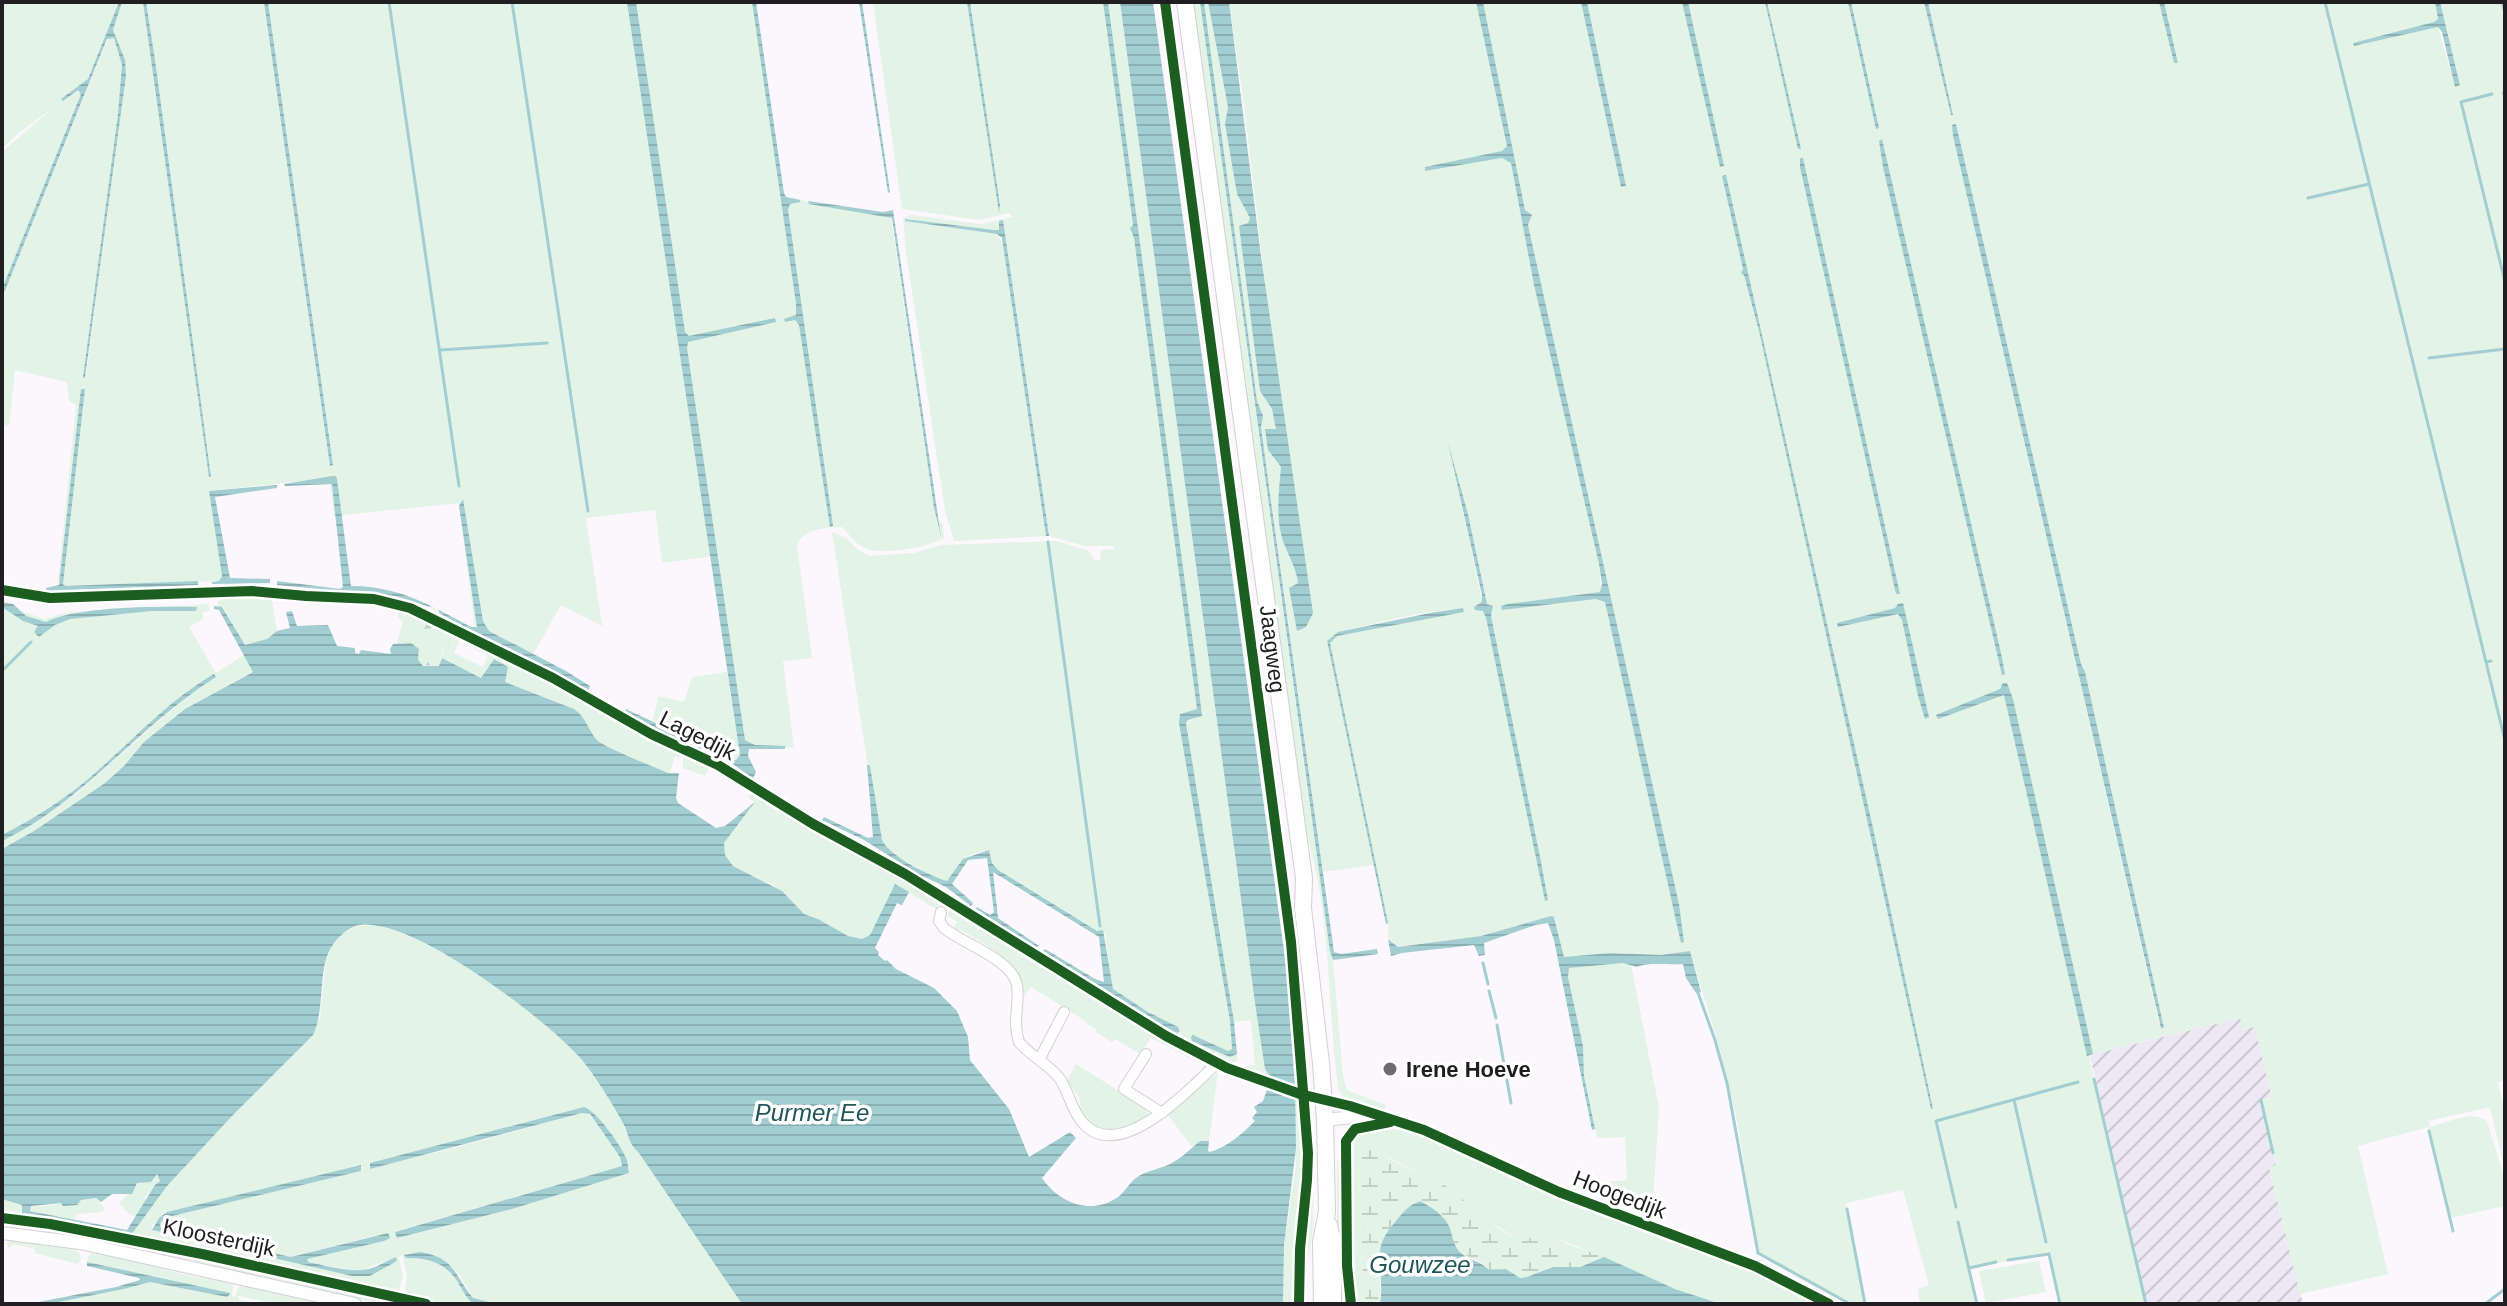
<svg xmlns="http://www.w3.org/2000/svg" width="2507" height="1306" font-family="Arial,sans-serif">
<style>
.industrial{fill:url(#industrial-furrows)}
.green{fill:#e3f3e5;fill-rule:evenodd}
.forest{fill:url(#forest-firs)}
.wetland{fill:url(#wetland-marsh)}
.water{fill:url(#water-rules);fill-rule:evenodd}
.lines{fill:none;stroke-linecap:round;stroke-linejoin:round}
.stream{stroke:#a2ced2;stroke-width:3}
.minor-casing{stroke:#d3cfd3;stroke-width:12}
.tertiary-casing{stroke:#d3cfd3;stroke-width:14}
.primary-casing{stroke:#d3cfd3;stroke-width:18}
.minor{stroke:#fffeff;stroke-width:10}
.tertiary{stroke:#fffeff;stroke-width:12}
.primary{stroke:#fffeff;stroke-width:16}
.cycleway-casing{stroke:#fff;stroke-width:15}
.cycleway{stroke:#1b5e20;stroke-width:10}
.poi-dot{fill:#6e6a6e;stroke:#fff;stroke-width:3}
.labels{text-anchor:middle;stroke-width:7;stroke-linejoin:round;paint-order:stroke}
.street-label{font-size:22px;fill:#211e21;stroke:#fff}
.poi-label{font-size:22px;font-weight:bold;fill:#211e21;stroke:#fff;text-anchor:start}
.water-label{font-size:24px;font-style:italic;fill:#1e565a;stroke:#fff}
</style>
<defs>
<pattern id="industrial-furrows" width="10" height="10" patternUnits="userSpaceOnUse" patternTransform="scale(2)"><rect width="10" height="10" fill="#ede9f4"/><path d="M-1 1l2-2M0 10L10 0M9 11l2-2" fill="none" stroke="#cbc7d1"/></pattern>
<pattern id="forest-firs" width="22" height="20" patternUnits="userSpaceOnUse" patternTransform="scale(2)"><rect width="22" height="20" fill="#e3f3e5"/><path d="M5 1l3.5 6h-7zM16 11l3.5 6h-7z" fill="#c2d0c4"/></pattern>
<pattern id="wetland-marsh" width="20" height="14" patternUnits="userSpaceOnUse" patternTransform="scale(2)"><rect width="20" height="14" fill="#e3f3e5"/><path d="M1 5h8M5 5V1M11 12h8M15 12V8" fill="none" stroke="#c2d0c4"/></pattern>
<pattern id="water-rules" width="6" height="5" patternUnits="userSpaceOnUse" patternTransform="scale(2)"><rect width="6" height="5" fill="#a2ced2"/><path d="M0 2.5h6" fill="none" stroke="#8bb0b4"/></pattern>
</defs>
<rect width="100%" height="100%" fill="#fcf7fc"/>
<path class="industrial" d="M2240 1018 2255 1027 2272 1097 2261 1100 2276 1166 2269 1168 2303 1304H2146L2090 1055Z"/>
<path class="green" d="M2 2H119L88 79 61 99 63 100 78 90 81 94 2 289V152L54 107 20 132 2 148Z
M122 2H143L209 476 211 477 146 2H264L330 466 333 465 268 2H754L782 196 891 218 934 508 940 537 939 520 943 525 944 538C928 547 886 555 867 549 857 546 849 534 842 527 824 528 805 528 797 545L812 658 783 661 794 748 755 745 745 740 723 593 713 556 662 563 655 510 586 518 602 626 561 605 531 658 476 631V636L430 607 431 606 475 629 459 503 334 516 329 478 210 491 222 576 219 581 65 586 62 581H58L76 405 69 401 67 382 15 370 9 425 2 427V298L108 39 114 38 122 65 118 114 83 377H86L126 76 113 30Z
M873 2H967L999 213 1000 205 970 2H1103L1133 225 1131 233 1134 237 1197 709 1180 714 1230 1021 1232 1049 1228 1051 1193 1035 1192 1041 1230 1057 1237 1054V1061L1230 1064 1163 1031 1042 955 1043 951 1153 1020H1162L1112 989 1105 933 1097 931 998 870 992 863 989 850 970 855 949 886 880 846 832 532 846 538 858 550 869 556 914 553 941 545 1057 541 1089 551 1095 561 1100 560 1101 550 1114 549V546H1084L1049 536 1003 220 999 222V230H994L906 219V221L997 234 1003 243 1046 536 954 541 945 511 906 252 903 218 911 215 981 224 1012 217 1010 213 979 220 902 209Z
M1108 2H1120L1256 1010 1265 1069 1271 1078 1244 1069V1066L1255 1065 1251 1020 1234 1022 1186 723 1202 715Z
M1192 2H1200L1308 795 1333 960 1343 1076 1347 1090 1386 1105 1384 1111C1366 1106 1345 1106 1338 1087 1327 1004 1332 918 1307 837Z
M1204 2H1208L1228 107 1225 124 1237 194 1250 218 1248 223 1239 227 1260 391C1277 416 1280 421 1268 450L1281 467C1279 488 1275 516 1282 536 1288 553 1296 566 1298 584L1289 588 1297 630 1306 627 1244 106 1229 2H1476L1507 146 1503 151 1426 171 1502 158 1511 163 1534 285 1599 564 1601 592 1501 606 1502 610 1596 599 1605 602 1681 942 1679 904 1528 225 1532 216 1525 210 1483 2H1581L1621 186H1626L1587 2H1924L1951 115H1953L1928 2H2159L2174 63 2178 62 2164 2H2435L2438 19 2434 22 2353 44 2355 46 2438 27 2455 86 2460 84 2440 2H2505V1080L2498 1082 2505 1113V1171L2490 1107 2428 1121 2430 1127C2446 1123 2474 1109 2487 1122L2505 1179V1206L2450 1218 2429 1127 2358 1146 2388 1274 2300 1294 2269 1167 2276 1165 2261 1100 2272 1096 2255 1027 2243 1030 2240 1018 2093 1054 2061 920 2094 1079 2146 1304H2060L2048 1254 1969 1268 1977 1304H1920L1918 1289 1929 1285 1903 1190 1846 1203 1865 1304H1850L1758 1253 1738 1125 1719 1046 1690 951 1661 955 1610 953 1564 957 1555 918 1551 916 1481 936 1398 947 1388 937V926L1330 643 1336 636 1464 611C1445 604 1362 627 1338 632L1327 641 1374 865 1323 872 1261 427 1262 416 1257 401ZM1956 124 2081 664 2085 672 2163 1028 2160 1027 1953 136ZM1453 464 1468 514 1487 605 1493 611 1491 616 1546 901Z
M222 595H271L277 631 267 639 244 645 223 607H218V601Z
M209 604V611L203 612V619L189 627 216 673 244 655 253 671 185 709 144 742 124 766 105 783 34 831 2 849V841L43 817 76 794 184 699 216 676 214 674C169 701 134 739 95 773 66 798 35 818 2 835V605L45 619 64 613Z
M425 627 433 629 434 628 460 639 454 653 483 667 488 656 463 643 466 640 568 690 603 713 710 765 705 776 683 768V758L675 756 670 773C657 768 606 749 598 740 588 731 586 717 574 709L505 682 503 680 508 669 494 659 482 678 442 658 446 640 443 645 433 647 429 653 419 654V649L411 643 420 639 412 634V630Z
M727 672 740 755 736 760 653 721 658 696 684 702 692 677Z
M751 790 942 900 936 909 895 884 870 935 862 939 848 936 818 919 804 914 782 891 773 885 733 866 725 855 724 843 755 802 748 798Z
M951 908 1005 939 1012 948 1038 960 1207 1063 1206 1069 1192 1082 1190 1080 1203 1069V1065L1151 1038 1140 1054 1115 1039 1112 1042 1096 1032 1097 1030 1087 1024V1022L1031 987 1023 998 994 950 963 931 953 929 957 922 947 915Z
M376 925C435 939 549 1014 585 1064 598 1083 615 1106 624 1127 629 1138 630 1145 639 1153L742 1304H497L473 1298C468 1291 465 1283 460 1276 447 1259 428 1252 408 1253L406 1258C428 1259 446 1262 458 1283 463 1292 466 1299 475 1304H438L405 1296 407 1275 402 1255 399 1257 403 1276 398 1295 129 1236 167 1186 320 1019 326 960 331 947 344 933 356 926ZM584 1107C597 1111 622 1147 627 1160 628 1163 628 1171 629 1173L512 1209 398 1238 396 1231 622 1166 620 1157 589 1114 582 1113 439 1152 370 1163ZM362 1166 361 1171 168 1217 161 1222 160 1226 163 1229 291 1257 384 1233 307 1259V1262L348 1270H362L396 1257 397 1261 370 1276H352L152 1230V1226L164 1213Z
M1623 963 1631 964 1659 1108 1652 1215 1596 1195V1183L1627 1180 1625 1137 1597 1138 1584 1076 1583 1046 1568 977 1569 968Z
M1076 1064 1143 1106 1148 1113 1146 1118C1127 1128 1097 1142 1083 1115 1080 1109 1081 1103 1078 1096 1075 1090 1070 1088 1067 1081Z
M1218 1072 1209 1141H1200L1192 1147 1168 1115Z
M1295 1097 1301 1100 1303 1104 1305 1169 1298 1244 1297 1286H1293V1301H1297V1304H1283L1284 1245 1296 1166Z
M1385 1127 1407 1129 1751 1269 1793 1290 1811 1304H1721L1675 1289 1572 1244 1553 1239 1515 1237 1485 1219 1450 1188 1387 1157 1359 1162 1361 1255 1366 1304H1354L1348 1233 1347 1147C1353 1126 1367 1129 1385 1127Z
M1312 1160H1314L1313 1228 1309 1257 1307 1229Z
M1337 1160H1342L1343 1239 1349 1304H1342L1337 1240Z
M157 1174 160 1181 144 1198 146 1200 136 1217 129 1214 119 1203 128 1194H132L137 1183Z
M96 1198 105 1209 102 1212 77 1214 74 1219 30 1211V1206H44Z
M2 1199 22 1205 21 1217 2 1215Z
M77 1231 188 1253 393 1299 396 1303 380 1304 76 1234Z
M11 1240 76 1250 80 1253 81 1260 78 1264 35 1253V1249L14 1244 8 1249 7 1242Z
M92 1253 132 1260 190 1276 230 1282 233 1287 232 1296 235 1297 238 1288 246 1285 312 1300 314 1304H279L239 1296 238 1299 258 1304H48L124 1289 150 1282 227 1297 229 1293 87 1262 88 1256Z
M2039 1261 2046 1292 1986 1303 1979 1271Z"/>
<path class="forest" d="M399 609 434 628 412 630V634L421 639 411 643H397L403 621 398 617Z
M447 639 449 645 443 650 439 666 420 665 418 660 419 654 429 653 433 647 443 645Z"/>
<path class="wetland" d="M1372 1142 1381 1146 1387 1158 1450 1188 1485 1219 1504 1232 1515 1237 1553 1239 1604 1257 1580 1267 1553 1268 1527 1277 1520 1278 1506 1269 1489 1270 1483 1263 1460 1253 1453 1241 1448 1224 1420 1201C1400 1208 1379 1244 1379 1265 1379 1278 1382 1290 1380 1304H1366L1361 1255 1359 1162 1360 1150Z"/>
<path class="water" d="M119 2H122L113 30 125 60 126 76 85 378 83 377 118 114 122 65 114 38 107 39 2 298V289L81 94 78 90 63 101 61 99 88 79Z
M143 2H146L155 60 211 477H209Z
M264 2H268L333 465 330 466Z
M627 2H636L685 332 689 336 775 318 776 322 688 342 687 348 745 740 755 745 785 746V749H749L748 756 756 772 753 779 733 764 694 749 625 711 626 709 734 760H736L740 755Z
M752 2H756L784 193 786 197 800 200V202L790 204 788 210 833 526 830 527 799 325 795 320 785 322 784 319 796 315V303Z
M859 2H862L890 192 888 193Z
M967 2H970L1000 205 999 213Z
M1103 2H1108L1197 673 1202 716 1188 720 1186 723 1234 1022 1237 1054 1230 1057 1192 1041 1191 1037 1193 1035 1228 1051 1232 1049 1230 1021 1179 723 1180 714 1197 709 1134 238 1130 228 1133 225Z
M1120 2H1153L1289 987 1295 1082 1296 1148 1284 1245 1283 1304H742L639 1153C630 1145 629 1138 625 1127 616 1109 595 1076 582 1060 550 1022 405 910 355 926 347 929 337 938 332 946 317 968 326 1008 313 1035L231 1117 167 1186 131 1235 22 1216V1205L2 1199V849L34 831 105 783 124 766 144 742 185 709 253 672 219 610 214 609V606L222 607 245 645 267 639 277 631 290 628 286 612 292 611 297 626 328 625 337 646 355 648V653L359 654 361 650 391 654 390 649 393 644 411 643 419 649 418 660 423 666H439L442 658 481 678 494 659 508 667 505 682 574 709C586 717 588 730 597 740 607 749 653 766 668 773H679L676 798 678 803 716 828 725 826 755 802 724 843 725 855 733 866 782 891 804 914 818 919 848 936 862 939 870 935 895 884 909 892 902 905 897 903 875 948 879 952 878 955 885 961 887 960 896 969 934 988 957 1011 968 1037 970 1060 1009 1109 1029 1157 1070 1132 1076 1138 1042 1178C1059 1203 1091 1216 1118 1197 1125 1192 1129 1183 1136 1178 1145 1171 1160 1169 1170 1164 1182 1158 1190 1149 1200 1141H1209L1208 1151 1210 1152C1227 1147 1242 1134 1255 1121L1252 1118 1257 1112 1254 1107 1263 1101 1271 1078 1265 1069 1256 1010ZM157 1174 160 1181 155 1185 127 1230 30 1211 31 1206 61 1203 63 1206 77 1205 81 1200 96 1198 101 1202 112 1194H132L137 1183 151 1182Z
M1200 2H1204L1257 401 1263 416 1261 427 1270 494 1334 952 1341 954 1377 949 1378 954 1333 960 1330 951Z
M1208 2H1229L1261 256 1313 613 1306 627 1297 631 1289 588 1298 583C1296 565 1285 551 1281 534 1276 513 1279 488 1281 467L1268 450 1265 429H1276L1272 409 1260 391 1239 226 1248 223 1250 218 1237 194 1225 124 1228 107Z
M1476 2H1483L1525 210 1532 215 1528 225 1679 904 1684 942 1681 943 1605 602 1596 599 1502 610 1501 606 1508 604 1600 592 1602 584 1599 564 1534 285 1511 163 1502 158 1425 171V167L1502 151 1507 146Z
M1581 2H1587L1626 186 1621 187Z
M1682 2H1688L1724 166 1720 167Z
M1765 2H1767L1801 149H1798Z
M1848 2H1851L1879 128 1876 129Z
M1924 2H1928L1953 115H1951Z
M2159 2H2164L2178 63H2174Z
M2435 2H2440L2460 85 2455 87 2442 32 2438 27 2354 46 2353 43 2434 22 2438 19Z
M1956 124 2081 664 2085 672 2164 1028H2161L1953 136 1952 125Z
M1882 139 2001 653 2005 674 2002 675 1883 167 1879 141Z
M1800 158H1803L1900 594H1896L1800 167Z
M1726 175 1873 828 1933 1109H1931L1759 331 1744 275 1741 273 1743 269 1722 176Z
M808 201 883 212 893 210 941 537 934 508 892 218 809 204Z
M905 219 994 230H999V221L1003 220 1049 536H1046L1002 238 997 234 905 221Z
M81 389H85L63 584 65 586 198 581V585L47 591 46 588 59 585Z
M1448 443 1468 514 1487 604 1493 606 1491 616 1541 862 1548 900 1545 901 1486 618 1483 611 1475 610 1474 607 1482 602V595Z
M332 476H336L337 479 351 586C380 586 405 593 431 606L430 607 395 596 277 585V581L340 589 343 587 332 484 285 486 284 484Z
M277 485V488L215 497 230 578 270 579V583L212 584V582L219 581 222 576 209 491Z
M463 499 483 621 489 631 566 671 590 686 588 692 439 613V610L471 627H477L459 506Z
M2 602 13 604 26 616 46 622C76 606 161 606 197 607L196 611H152L70 619 55 625 39 637 34 632 38 626 23 621 2 607Z
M1903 603 1929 717 1925 719 1918 696 1902 620 1898 614 1838 627 1837 623 1895 608 1898 604Z
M1463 608 1464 612 1337 636 1330 643 1388 923 1386 924 1327 641 1338 632 1430 613Z
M214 674 216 677C139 725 85 801 2 841V835C35 818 67 798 95 773 134 739 169 700 214 674Z
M2003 683H2007L2013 699 2093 1054 2087 1056 2004 695 1938 719 1936 715 2000 689Z
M867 765 870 766 882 840C889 856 930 876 947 881L963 859 989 850 992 863 998 870 1097 931 1103 930 1113 989 1148 1012 1178 1027 1180 1032 1176 1033 1043 951 1045 949 1095 979 1104 982 1099 937 993 872 998 918 1039 946 1037 948 976 909 977 907 990 915 994 912 987 858 968 860 952 884 973 903 971 906 946 887 918 874 864 840 822 820 824 817 868 838 873 837Z
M1551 916 1554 917 1564 957 1610 953 1661 955 1690 951 1701 992 1696 993 1686 978 1683 964C1671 965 1645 962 1637 967L1623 963 1569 968 1568 977 1583 1046 1584 1076 1595 1129 1592 1130 1554 940 1548 923 1535 925 1484 943 1485 955 1479 956 1474 945 1402 953 1391 956 1388 939 1398 947 1481 936Z
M584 1107C597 1111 622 1147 627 1160 628 1164 628 1169 629 1173L512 1209 397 1238 395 1232 622 1166 620 1157 590 1114 582 1113 370 1169V1163Z
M361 1165V1171L168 1217 161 1222 160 1226 163 1229 291 1257 388 1233 390 1238 384 1241 307 1259 308 1262C328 1266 352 1274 372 1268 381 1265 388 1260 396 1257L397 1261 370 1276H352L152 1230 159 1218 167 1212Z
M1420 1201C1431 1207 1443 1214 1449 1226 1453 1236 1453 1247 1462 1254 1471 1261 1481 1261 1489 1270L1506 1269 1520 1278 1527 1277 1553 1267H1580L1604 1257 1675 1289 1721 1304H1380C1386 1268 1367 1253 1396 1221 1403 1212 1409 1205 1420 1201Z
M419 1252C455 1257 454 1275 473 1298L497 1304 472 1303C465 1296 462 1289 457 1281 445 1262 427 1258 406 1258L404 1255Z
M87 1262 230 1293V1294L227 1297 150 1282 124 1289 48 1304H28L116 1287 140 1280 139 1278 87 1266Z"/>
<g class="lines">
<path class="stream" d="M389 2 459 486
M512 2 588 511
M2325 2 2486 662
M2502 2 2505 13
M2503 93 2505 92
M2492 94 2461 102 2505 282
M2308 198 2369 184
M440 350 547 343
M2429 358 2505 349
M1048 542 1100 926
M2504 659H2505
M2491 661 2486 662 2505 741
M2 671 31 642
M1483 963 1488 984
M1697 990 1715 1040 1727 1083 1758 1253 1850 1304
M1489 991 1496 1018
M1497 1025 1511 1103
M2094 1079 2146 1304
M2014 1100 2046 1242
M2261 1100 2273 1153
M2429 1131 2453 1231
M1956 1207 1936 1121 2078 1082
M1847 1209 1865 1304
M1958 1222 1977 1304
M2008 1260 2049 1254 2060 1304
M1969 1268 1996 1262
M2485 1304 2505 1289"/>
<defs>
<path id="minor" d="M2 590 50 598 252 591 306 596 374 599 410 608 553 678 651 734 718 765 813 824 905 874 1182 1045 1227 1068 1324 1101
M941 912 939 921 944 928C963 944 1012 959 1017 985 1020 1004 1012 1021 1019 1042 1030 1056 1049 1064 1060 1079 1069 1093 1072 1111 1083 1123 1120 1165 1192 1087 1217 1063
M1146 1054 1124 1089 1162 1113
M1039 1060 1064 1012"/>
<path id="tertiary" d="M1324 1101 1350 1106 1424 1130 1559 1192 1755 1266 1829 1304
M1325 1120 1372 1115
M2 1233 80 1243 355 1304"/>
<path id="primary" d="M1185 2 1304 878 1303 908 1321 1063 1325 1120 1327 1212 1321 1241 1322 1304
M1329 1225 1333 1246V1304"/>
</defs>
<use href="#minor" class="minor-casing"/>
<use href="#tertiary" class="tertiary-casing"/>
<use href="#primary" class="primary-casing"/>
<use href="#minor" class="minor"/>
<use href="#tertiary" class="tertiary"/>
<use href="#primary" class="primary"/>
<defs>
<path id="cycleway" d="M1165 2 1291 942 1308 1153 1307 1180 1300 1249 1299 1304
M2 590 50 598 252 591 306 596 374 599 410 608 553 678 651 734 718 765 813 824 905 874 1166 1036 1227 1068 1300 1094 1350 1106 1424 1130 1559 1192 1755 1266 1829 1304
M2 1218 50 1224 202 1254 426 1304
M1351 1304 1347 1266 1346 1141 1355 1129 1390 1122"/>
</defs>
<use href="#cycleway" class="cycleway-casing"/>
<use href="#cycleway" class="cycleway"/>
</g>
<circle class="poi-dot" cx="1390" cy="1069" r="8"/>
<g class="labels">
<g class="street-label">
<text transform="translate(1273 649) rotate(83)" y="8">Jaagweg</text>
<text transform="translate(698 735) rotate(27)" y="8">Lagedijk</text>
<text transform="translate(1620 1194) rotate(21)" y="8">Hoogedijk</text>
<text transform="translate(219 1237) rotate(12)" y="8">Kloosterdijk</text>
</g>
<g class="poi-label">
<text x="1406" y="1077">Irene Hoeve</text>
</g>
<g class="water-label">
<text x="812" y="1121">Purmer Ee</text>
<text x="1420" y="1273">Gouwzee</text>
</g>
</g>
<rect width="2507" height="1306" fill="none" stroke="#211e21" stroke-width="8"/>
</svg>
